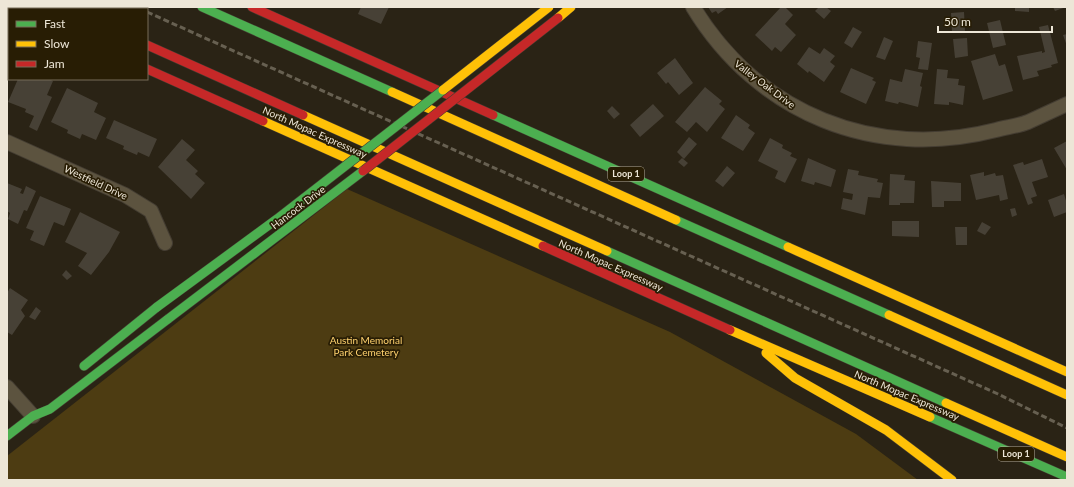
<svg xmlns="http://www.w3.org/2000/svg" width="1074" height="487" font-family="Lato,sans-serif">
<style>
.green{fill:#4d3c12}
.building{fill:#474136}
.lines{fill:none;stroke-linecap:round;stroke-linejoin:round}
.street-casing{stroke:#443d32;stroke-width:16}
.fast-casing{stroke:#443d32;stroke-width:10}
.slow-casing{stroke:#443d32;stroke-width:10}
.jam-casing{stroke:#443d32;stroke-width:10}
.street{stroke:#5c533f;stroke-width:14}
.fast{stroke:#4caf50;stroke-width:9}
.slow{stroke:#ffc107;stroke-width:9}
.jam{stroke:#c62828;stroke-width:9}
.rail{stroke:#676051;stroke-width:3;stroke-dasharray:6 3;stroke-linecap:butt}
.fast-bridge-casing{stroke:#443d32;stroke-width:10;stroke-linecap:butt}
.slow-bridge-casing{stroke:#443d32;stroke-width:10;stroke-linecap:butt}
.jam-bridge-casing{stroke:#443d32;stroke-width:10;stroke-linecap:butt}
.fast-bridge{stroke:#4caf50;stroke-width:9}
.slow-bridge{stroke:#ffc107;stroke-width:9}
.jam-bridge{stroke:#c62828;stroke-width:9}
.labels{text-anchor:middle;stroke-width:3.5;stroke-linejoin:round;paint-order:stroke}
.shield{fill:#281d04;stroke:#b2aa98;stroke-width:1}
.shield-label{font-size:9px;font-weight:bold;fill:#ede6d7}
.street-label{font-size:10px;fill:#ede6d7;stroke:#281d04}
.park-label{font-size:10px;fill:#ffd26f;stroke:#281d04}
</style>
<rect width="100%" height="100%" fill="#2a2315"/>
<path class="green" d="M347 189 670 332 856 434 918 480H7V456Z"/>
<path class="building" d="M361 7H389L381 24 358 14Z
M708 7H728L718 14 716 11 712 13Z
M781 7H785L793 15 785 24 796 35 781 52 775 47 772 51 755 35Z
M819 7H826L831 11 824 19 815 11Z
M1015 7H1029V12L1015 11Z
M1053 7H1066L1055 11Z
M964 12 965 31 952 32 951 13Z
M1000 20 1006 45 993 48 987 23Z
M1048 25 1058 63 1051 65 1052 67 1037 71 1039 76 1023 80 1017 56 1042 51V53L1045 52 1039 27Z
M853 27 862 32 852 48 844 43Z
M1067 34V46L1063 35Z
M884 37 893 41 885 60 876 57Z
M967 38 968 56 955 58 953 39Z
M918 41 932 43 928 70 918 69 920 58 916 57Z
M809 47 820 54 824 48 835 56 830 62 835 66 824 82 809 71 808 73 797 64Z
M995 54 999 66 1005 64 1013 91 983 100 971 61Z
M675 58 693 83 679 95 668 82 666 84 657 73Z
M851 68 874 78 872 80 876 82 866 104 840 92Z
M905 69 923 73 920 86 922 87 918 107 899 102 898 104 885 101 890 79 902 82Z
M937 69 948 70 947 78 959 79 958 85 965 86 963 105 949 102V105L934 104Z
M18 79H49L53 81 47 95 52 97 37 131 29 127 34 116 25 112 26 109 8 102Z
M705 87 722 101 719 104 725 109 707 132 696 122 687 132 675 122Z
M67 88 98 103 94 112 106 118 96 140 82 134 80 139 67 133 68 130 51 122Z
M653 104 664 116 640 137 630 125Z
M612 106 620 114 614 119 607 111Z
M736 115 750 125 748 128 755 133 743 151 721 138Z
M114 120 157 139 149 157 138 152 137 155 123 149 124 146 106 138Z
M689 137 697 144 684 159 677 152Z
M770 138 783 145 782 148 792 153 790 156 797 159 785 183 775 178 778 171 758 161Z
M182 139 195 150 186 160 198 171 195 174 205 183 191 199 158 167Z
M1067 141V170L1054 148Z
M682 158 688 163 684 167 678 162Z
M808 158 836 170 831 187 815 182 814 185 801 181Z
M1042 159 1048 177 1032 182 1037 196 1031 198 1033 203 1028 205 1013 165 1023 162 1024 165Z
M727 166 735 173 723 187 715 181Z
M848 169 859 171 858 175 878 179 877 182 883 183 880 198 868 197 865 215 841 209 843 198 852 200 853 194 843 192Z
M984 172V176L995 173 996 176 1003 175 1008 199 1000 201 999 195 976 200 970 175Z
M890 174 905 175 904 180 915 181 914 203H900V205H889Z
M931 181 961 183V201H944V207H932Z
M7 183 22 189 20 193 23 194 26 186 36 191 27 211 24 210 18 224 8 219 10 213 7 211Z
M1064 194 1067 204V212L1054 217 1048 200Z
M40 196 71 209 64 226 54 222 44 246 30 240 34 231 26 228Z
M1015 208 1017 215 1012 217 1010 209Z
M80 212 120 232 109 252 91 275 78 266 87 253 65 242Z
M892 221H919V237L892 236Z
M982 222 991 227 985 235 977 231Z
M955 227H967V245H956Z
M66 270 72 276 67 280 62 275Z
M10 288 28 300 21 310 25 316 12 335 7 332V293Z
M36 307 41 311 35 320 29 317Z"/>
<g class="lines">
<defs>
<path id="street" d="M693 7C758 114 875 161 996 130 1007 127 1018 126 1028 122 1041 116 1054 110 1067 104
M7 142 125 195 151 211 165 243
M7 387 33 416"/>
<path id="fast" d="M10 7 14 9
M63 7 67 9
M202 7 392 92
M493 115 788 247
M676 220 889 315
M607 251 946 403
M84 366 157 307
M930 417 1067 477
M7 436 33 416 50 409 168 319"/>
<path id="slow" d="M558 18 571 7
M392 92 676 220
M303 115 607 251
M263 121 543 246
M788 247 1067 372
M889 315 1067 395
M730 330 930 417
M766 353 795 378 886 430 952 480
M946 403 1067 457"/>
<path id="jam" d="M252 7 493 115
M147 45 303 115
M147 69 263 121
M543 246 730 330"/>
</defs>
<use href="#street" class="street-casing"/>
<use href="#fast" class="fast-casing"/>
<use href="#slow" class="slow-casing"/>
<use href="#jam" class="jam-casing"/>
<use href="#street" class="street"/>
<use href="#fast" class="fast"/>
<use href="#slow" class="slow"/>
<use href="#jam" class="jam"/>
<path class="rail" d="M136 7 141 9
M147 12 998 394 1067 428"/>
<defs>
<path id="fast-bridge" d="M157 307 277 219 443 90
M168 319 363 171"/>
<path id="slow-bridge" d="M443 90 549 7"/>
<path id="jam-bridge" d="M363 171 558 18"/>
</defs>
<use href="#fast-bridge" class="fast-bridge-casing"/>
<use href="#slow-bridge" class="slow-bridge-casing"/>
<use href="#jam-bridge" class="jam-bridge-casing"/>
<use href="#fast-bridge" class="fast-bridge"/>
<use href="#slow-bridge" class="slow-bridge"/>
<use href="#jam-bridge" class="jam-bridge"/>
</g>
<g class="labels">
<g class="shield">
<rect x="608" y="167" width="36" height="14" rx="3"/>
<rect x="998" y="447" width="36" height="14" rx="3"/>
</g>
<g class="shield-label">
<text x="626" y="177">Loop 1</text>
<text x="1016" y="457">Loop 1</text>
</g>
<g class="street-label">
<text transform="translate(765 84) rotate(37)" y="4">Valley Oak Drive</text>
<text transform="translate(315 132) rotate(24)" y="4">North Mopac Expressway</text>
<text transform="translate(96 182) rotate(25)" y="4">Westfield Drive</text>
<text transform="translate(298 207) rotate(-37)" y="4">Hancock Drive</text>
<text transform="translate(611 265) rotate(24)" y="4">North Mopac Expressway</text>
<text transform="translate(907 395) rotate(23)" y="4">North Mopac Expressway</text>
</g>
<g class="park-label">
<text x="366" y="344">Austin Memorial<tspan x="366" dy="12">Park Cemetery</tspan></text>
</g>
</g>
<rect width="1074" height="487" fill="none" stroke="#ede6d7" stroke-width="16"/>
<rect x="8" y="8" width="140" height="72" fill="#281d04" stroke="#776d58"/>
<rect x="16" y="21" width="20" height="6" fill="#4caf50" stroke="#776d58"/>
<text x="44" y="28" font-size="12" fill="#ede6d7">Fast</text>
<rect x="16" y="41" width="20" height="6" fill="#ffc107" stroke="#776d58"/>
<text x="44" y="48" font-size="12" fill="#ede6d7">Slow</text>
<rect x="16" y="61" width="20" height="6" fill="#c62828" stroke="#776d58"/>
<text x="44" y="68" font-size="12" fill="#ede6d7">Jam</text>
<path d="M938 26v6h114v-6" fill="none" stroke="#ede6d7" stroke-width="2"/>
<text x="944" y="26" font-size="12" fill="#ede6d7" stroke="#281d04" stroke-width="3" paint-order="stroke">50 m</text>
</svg>
